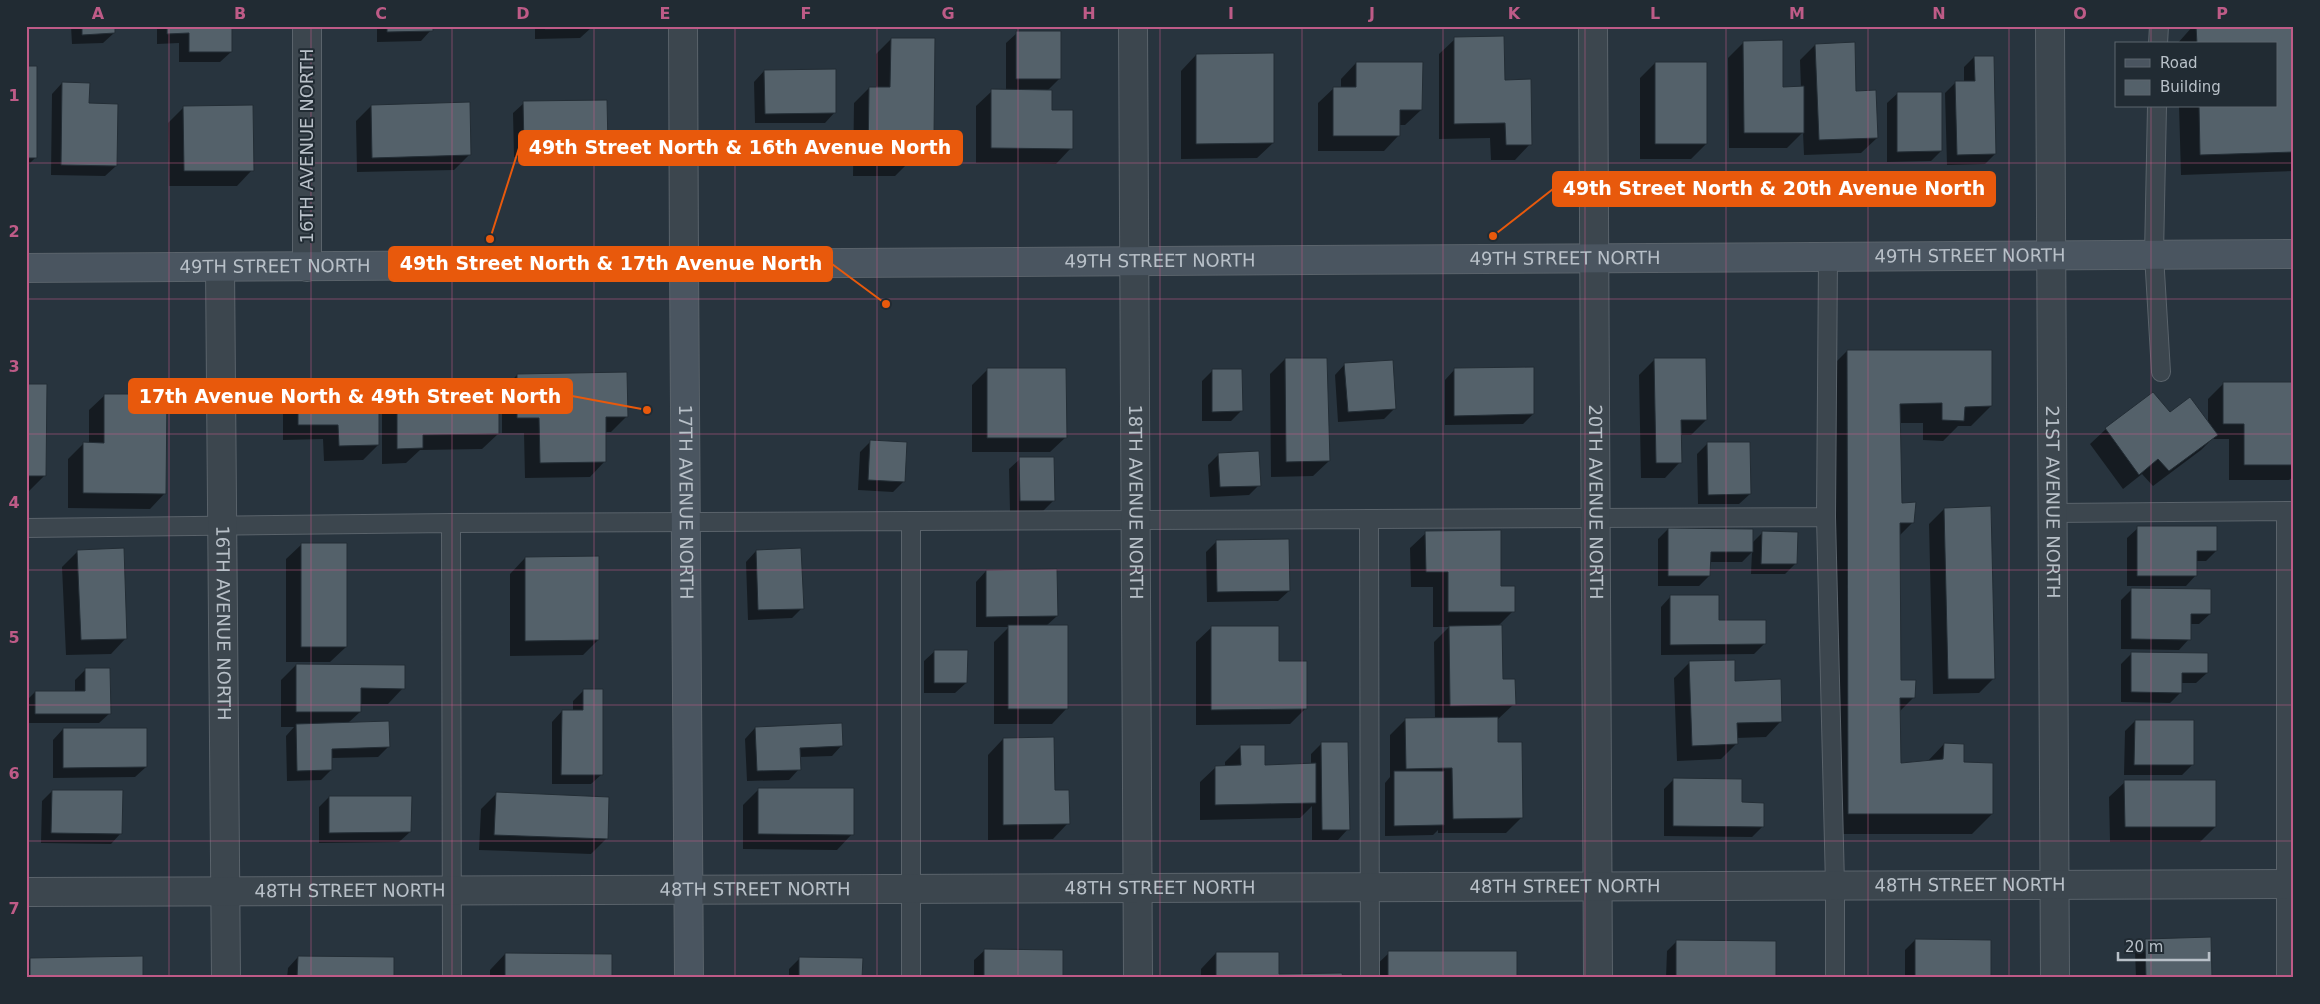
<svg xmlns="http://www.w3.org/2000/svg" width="2320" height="1004" font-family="'DejaVu Sans',sans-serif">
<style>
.shadow{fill:#0007}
.building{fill:#54616a;stroke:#232d35}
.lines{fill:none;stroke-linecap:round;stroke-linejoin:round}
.lane-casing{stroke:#5a636b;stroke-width:20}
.street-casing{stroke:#5a636b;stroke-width:30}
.secondary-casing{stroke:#5a636b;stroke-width:30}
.lane{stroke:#3c464e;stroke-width:18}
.street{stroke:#3c464e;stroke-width:28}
.secondary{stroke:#4a5560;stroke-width:28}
.grid{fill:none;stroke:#be5b87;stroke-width:1;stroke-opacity:0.55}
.labels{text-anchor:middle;stroke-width:4;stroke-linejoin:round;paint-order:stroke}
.street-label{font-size:18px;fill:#b8c0c8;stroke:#212b33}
.leader{fill:none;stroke:#e8590c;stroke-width:2}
.callout-dot{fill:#e8590c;stroke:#212b33;stroke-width:2}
.callout{fill:#e8590c;stroke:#e8590c;stroke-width:2}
.callout-label{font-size:19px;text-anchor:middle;font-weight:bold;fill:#fff}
.neatline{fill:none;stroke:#be5b87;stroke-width:2}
.grid-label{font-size:16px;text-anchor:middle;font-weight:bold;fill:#be5b87}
</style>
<rect width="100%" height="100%" fill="#28343e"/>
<path class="shadow" d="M71 26H113L114 33 103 43 72 44Z
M157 26H231V52L220 62H179V43L157 44Z
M377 26H431V30L421 41 377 42Z
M535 26H591V28L580 38 535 39Z
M2193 26H2294V171L2181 175 2179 106H2276V44H2177Z
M1017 33 1060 78 1047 91 1051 111 1071 148 1056 164 976 163V106L992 91H1006V43Z
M891 39 933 136 917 151H911L910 161 895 176H853L854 103 869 88H876V54Z
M1455 39 1504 81 1530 144 1515 160H1491L1490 138 1439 139V54Z
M1744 42 1782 88H1801L1800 60 1815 45 1855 92 1877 138 1861 153 1804 155 1803 132 1787 148H1729L1728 58Z
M1196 55 1273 143 1257 158 1181 159V71Z
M1974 57 1995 154 1985 164 1947 165 1945 93 1956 82H1964V67Z
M1356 63 1421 110 1405 125H1399V135L1384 151H1318V103L1334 88H1341V79Z
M1655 63 1706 144 1691 159H1640V78Z
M26 67 36 157 26 167Z
M764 71 835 112 825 123H755L754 82Z
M62 83 88 104 116 166 105 176 51 175 52 94Z
M1898 93 1941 151 1931 161 1887 162V103Z
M524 103 607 144 597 155 514 157 513 113Z
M371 106 469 155 454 170 357 172 356 121Z
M184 107 252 170 237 186H169L168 123Z
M1847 351 1991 406 1971 426H1958L1943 441 1923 440V423H1899L1901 504 1912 523 1899 536V682L1914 697 1899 712V764L1927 762 1944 744 1963 763 1992 814 1972 834H1828L1827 371Z
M1285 359 1329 461 1313 476 1271 477 1270 374Z
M1655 359 1706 420 1691 435H1680V462L1665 478H1641L1639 375Z
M1345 364 1395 408 1384 419 1338 422 1335 375Z
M1455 369 1533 414 1523 424 1445 425V380Z
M987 370 1066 437 1050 452H972V385Z
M1212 371 1241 411 1231 421H1202V381Z
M517 375 627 416 611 432H605V461L590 477 525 478 524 433H502V391Z
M2224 383 2294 384V476L2289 480H2229V439H2212L2201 450 2153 486 2142 474 2123 489 2090 444 2106 429 2153 394 2170 413 2208 424V399Z
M298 384 378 445 363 460 324 461 323 439 283 440V400Z
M398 384 498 434 482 449 420 450 406 463 382 464V400Z
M26 385 44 476 29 491H26Z
M105 395 165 493 150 509 68 508V459L83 444H89V410Z
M871 441 904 481 893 492 858 490 860 452Z
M1708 443 1750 494 1739 504H1698L1697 454Z
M1219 454 1259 485 1249 495 1210 497 1208 465Z
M1020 459 1054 500 1043 511H1010L1009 469Z
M1944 509 1994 678 1979 693 1933 694 1929 524Z
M2138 528 2216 551 2206 561H2196V575L2186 586H2127V538Z
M1668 529 1752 543 1762 533 1796 563 1785 574H1751L1752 552 1742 562H1709V576L1699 586H1658V539Z
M1426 533 1500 587 1513 611 1498 626 1502 681 1514 704 1497 720V743L1522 817 1506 833H1438V830L1433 835 1385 836V783L1390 777V735L1405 720 1435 719 1434 642 1449 627H1433V587H1411L1410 548Z
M1217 541 1289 591 1278 601 1207 602 1206 552Z
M302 544 346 647 330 662H286V559Z
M78 551 126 638 111 654 66 655 62 567Z
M756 551 802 608 792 618 748 620 746 562Z
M525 558 598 640 583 655 510 656V574Z
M986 571 1057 616 1046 626 1067 708 1052 724H994V642L1009 627H976V582Z
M2132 589 2210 614 2199 624H2190L2189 639 2179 650 2121 649V600Z
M1671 596 1718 621 1765 643 1754 654 1661 655V607Z
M1212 627 1278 662 1305 709 1290 724 1196 725V642Z
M935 651 966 683 955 693H924V661Z
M2132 653 2207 673 2196 683H2181V692L2170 703 2121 702V664Z
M1689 663 1734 682 1781 721 1766 737 1736 738V744L1721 759 1677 761 1674 678Z
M296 665 403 688 388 704H360V712L348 723 389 746 378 757 331 758V770L321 780 287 781 286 736 294 727H281V680Z
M86 669 110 713 99 723H26V701L35 692H75V680Z
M584 690 602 774 591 784H552V722L562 711H573V701Z
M2135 721 2192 765 2182 775H2124L2125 731Z
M755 728 842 745 832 756 799 757V769L789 780 747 781 745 739Z
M63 729 146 767 135 777 53 778V740Z
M1003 739 1054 791 1068 823 1053 839 988 840V755Z
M1322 743 1348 829 1338 840H1312V806L1300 818 1200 820V782L1216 767H1225V762L1241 746 1264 766 1311 765V754Z
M1674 779 1740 804 1763 826 1752 837 1664 836V789Z
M2125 782 2215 827 2200 842H2110L2109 797Z
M759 789 852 834 837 850 743 849V805Z
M52 791 121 833 111 844 41 843 42 801Z
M496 794 607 838 591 854 479 850 481 809Z
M329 797 410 832 399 842 319 843V807Z
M1915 940 1990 978H1905V950Z
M2146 940 2211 978H2136L2135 950Z
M1677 941 1775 978H1666L1667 951Z
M985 950 1062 978H974V960Z
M1216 953 1278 975 1341 978H1201V969Z
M1389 953 1516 978H1373V968Z
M505 954 610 978H490V970Z
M298 957 393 978H287L288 968Z
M800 958 861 978H789V969Z
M30 959 142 978H26V963Z"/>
<path class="building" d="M82 26H115V33L82 35Z
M167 26H232V52H189V33L167 34Z
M387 26H433V31L387 32Z
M545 26H592V28L545 29Z
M2196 26H2294V152L2200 155 2199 106H2276V44H2197Z
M1016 31H1061V79H1016Z
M1504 36 1505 80 1531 79 1532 145H1506L1505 123 1454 124V37Z
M891 38H935L934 136H912V161H868L869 87H890Z
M1783 40V87L1804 86V133H1744L1743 41Z
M1855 42 1856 91 1876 90 1878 138 1819 140 1815 44Z
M1274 53V143L1196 144V54Z
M1974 56H1994L1996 154 1957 155 1955 81H1975Z
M1356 62H1423L1422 110H1400V136H1333V87H1356Z
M1655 62H1707V144H1655Z
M26 66H37V158H26Z
M836 69V113L765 114 764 70Z
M62 82 90 83 89 103 118 104 117 166 61 165Z
M991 89 1052 90V110H1073V149L991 148Z
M1897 92H1942V151L1897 152Z
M607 100 608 145 524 147 523 101Z
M470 102 471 155 372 158 371 105Z
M253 105 254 171H184L183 106Z
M1847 350H1992V406L1965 407 1964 421 1942 420V403L1900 404 1902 503 1916 502 1914 523H1900L1901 680H1916L1915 698H1900L1901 763 1943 759 1944 743 1964 744V762L1993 763V814H1848Z
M1285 358H1327L1330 461 1286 462Z
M1654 358H1706L1707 420H1681L1682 463H1656Z
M1393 360 1396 409 1348 412 1344 363Z
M1534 367V414L1454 416V368Z
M987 368H1066L1067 438H987Z
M1212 369H1242L1243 411 1212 412Z
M627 372 628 417H606V462L540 463 539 418H517V374Z
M379 381V445L339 446 338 425H298V383Z
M473 382V404H499V434L423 435V448L397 449V383Z
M2223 382H2294V465H2244V424H2223Z
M26 384H47L46 476H26Z
M2153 392 2170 412 2190 397 2218 435 2169 471 2158 459 2139 475 2105 428Z
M104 394H167L166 494 83 493V442L104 443Z
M870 440 907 442 905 482 868 480Z
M1707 442H1750L1751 494 1708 495Z
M1259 451 1261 486 1220 487 1218 453Z
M1019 457H1054L1055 501H1020Z
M1991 506 1995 679H1948L1944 508Z
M2137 526H2217V551H2197V576H2137Z
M1668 528 1753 529V552H1711L1710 576H1668Z
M1501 530V586H1515V612H1448V572H1426L1425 531Z
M1762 531 1798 532 1797 564H1761Z
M1289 539 1290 591 1217 592 1216 540Z
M301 543H347V647H301Z
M124 548 127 639 81 640 77 550Z
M801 548 804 609 758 610 756 550Z
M599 556V640L525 641V557Z
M1057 569 1058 616 986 617V570Z
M2131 588 2211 589V614H2191V640L2131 639Z
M1670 595H1719V620H1766V644L1670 645Z
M1008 625H1068V709H1008Z
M1502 625 1503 679H1515L1516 705 1450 706 1449 626Z
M1211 626H1279V661H1307V709L1211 710Z
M934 650H968L967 683H934Z
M2131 652 2208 653V673H2182V693L2131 692Z
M1735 660V681L1781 679 1782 722 1737 723 1738 744 1692 746 1689 661Z
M296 664 405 665V689L361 688V712H296Z
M85 668H110L111 714H35V691H85Z
M583 689H603V775H561L562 710H583Z
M1498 717V742H1522L1523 818 1453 819 1452 768 1406 769 1405 718Z
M2135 720H2194V765H2134Z
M389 721 390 747 332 749V770L297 771 296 724Z
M842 723 843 746 800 748 801 770 757 771 755 727Z
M63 728H147V767L63 768Z
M1054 737 1055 790H1069L1070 824 1003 825V738Z
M1321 742H1348L1350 830H1322Z
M1240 745H1265V765L1316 763V803L1215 805V766L1241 765Z
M1394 771H1444V825L1394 826Z
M1673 778 1742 779V802L1764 803V827L1673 826Z
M2124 780H2216V827H2125Z
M758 788H854V835L758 834Z
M52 790H123L122 834 51 833Z
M496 792 609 797 608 839 494 835Z
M329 796H412L411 832 329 833Z
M2211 937 2212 978H2146L2145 939Z
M1915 939 1991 940V978H1915Z
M1676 940 1776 941V978H1676Z
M984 949 1063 950V978H984Z
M1388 951H1517V978H1388Z
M1216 952H1279V974L1342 973 1343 978H1216Z
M505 953 612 954V978H505Z
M143 956V978H30V958Z
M298 956 394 957V978H297Z
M799 957 863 958 862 978H799Z"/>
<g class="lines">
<defs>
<path id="lane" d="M2158 44 2159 26
M2157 106 2154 255 2161 372
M1828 258 1826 517 1835 885V978
M2286 511V978
M2053 513 2294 511
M1369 520 1370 978
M911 521V978
M451 523 452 978
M26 528 451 523 1826 517"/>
<g id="street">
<path d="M683 26 684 264"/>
<path id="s1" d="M1133 26 1138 978"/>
<path id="s2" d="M1593 26 1598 978"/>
<path id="s3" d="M2050 26 2055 978"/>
<path id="s4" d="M220 267 226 978"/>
<path d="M307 267V26"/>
<path id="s5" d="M26 892 2294 884"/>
</g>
<g id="secondary">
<path id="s6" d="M684 264 689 978"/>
<path id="s7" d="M26 268 2294 254"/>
</g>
</defs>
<use href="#lane" class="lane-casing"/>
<use href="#street" class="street-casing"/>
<use href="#secondary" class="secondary-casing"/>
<use href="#lane" class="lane"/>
<use href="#street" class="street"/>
<use href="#secondary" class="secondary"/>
</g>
<path class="grid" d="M169 26V978M311 26V978M452 26V978M594 26V978M735 26V978M877 26V978M1018 26V978M1160 26V978M1302 26V978M1443 26V978M1585 26V978M1726 26V978M1868 26V978M2009 26V978M2151 26V44M2151 106V978M26 163H2294M26 299H2294M26 434H2294M26 570H2294M26 705H2294M26 841H2294"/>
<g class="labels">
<g class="street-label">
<text transform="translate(307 146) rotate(-90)" y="6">16TH AVENUE NORTH</text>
<text dy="6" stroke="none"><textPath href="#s7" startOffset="1944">49TH STREET NORTH</textPath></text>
<text dy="6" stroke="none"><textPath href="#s7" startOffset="1539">49TH STREET NORTH</textPath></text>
<text dy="6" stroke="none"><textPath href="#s7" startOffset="1134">49TH STREET NORTH</textPath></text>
<text dy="6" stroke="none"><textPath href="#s7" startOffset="249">49TH STREET NORTH</textPath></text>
<text dy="6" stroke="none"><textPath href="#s6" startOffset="238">17TH AVENUE NORTH</textPath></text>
<text dy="6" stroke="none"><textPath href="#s1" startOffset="476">18TH AVENUE NORTH</textPath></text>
<text dy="6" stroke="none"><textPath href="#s2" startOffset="476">20TH AVENUE NORTH</textPath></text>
<text dy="6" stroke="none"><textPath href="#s3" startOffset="476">21ST AVENUE NORTH</textPath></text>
<text dy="6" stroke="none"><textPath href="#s4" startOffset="356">16TH AVENUE NORTH</textPath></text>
<text dy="6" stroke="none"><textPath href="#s5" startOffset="1944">48TH STREET NORTH</textPath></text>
<text dy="6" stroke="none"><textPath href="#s5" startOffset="1539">48TH STREET NORTH</textPath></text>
<text dy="6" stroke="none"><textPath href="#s5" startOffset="1134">48TH STREET NORTH</textPath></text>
<text dy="6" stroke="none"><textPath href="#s5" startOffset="729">48TH STREET NORTH</textPath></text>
<text dy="6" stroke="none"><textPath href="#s5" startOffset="324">48TH STREET NORTH</textPath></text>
</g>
</g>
<path class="leader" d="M490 239L519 148M1493 236L1553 189M886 304L832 264M647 410L572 396"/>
<g class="callout-dot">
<circle cx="490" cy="239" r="5"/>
<circle cx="1493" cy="236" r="5"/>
<circle cx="886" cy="304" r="5"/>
<circle cx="647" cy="410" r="5"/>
</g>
<g class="callout">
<rect x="519" y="131" width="443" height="34" rx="5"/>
<rect x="1553" y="172" width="442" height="34" rx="5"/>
<rect x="389" y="247" width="443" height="34" rx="5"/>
<rect x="129" y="379" width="443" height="34" rx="5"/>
</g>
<g class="callout-label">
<text x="740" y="154">49th Street North &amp; 16th Avenue North</text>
<text x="1774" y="195">49th Street North &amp; 20th Avenue North</text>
<text x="611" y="270">49th Street North &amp; 17th Avenue North</text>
<text x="350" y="403">17th Avenue North &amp; 49th Street North</text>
</g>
<rect width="2320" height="1004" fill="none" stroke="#212b33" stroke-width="55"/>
<rect x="2115" y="42" width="162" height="65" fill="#212b33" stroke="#5d676f"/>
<rect x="2125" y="59" width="25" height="8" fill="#4a5560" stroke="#5d676f"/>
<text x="2160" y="68" font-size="15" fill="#b8c0c8">Road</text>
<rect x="2125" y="80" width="25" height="15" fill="#54616a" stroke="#5d676f"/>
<text x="2160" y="92" font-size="15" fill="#b8c0c8">Building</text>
<path d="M2118 952v8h91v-8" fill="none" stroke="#b8c0c8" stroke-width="2.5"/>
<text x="2125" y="952" font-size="15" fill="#b8c0c8" stroke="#212b33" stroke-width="4" paint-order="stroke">20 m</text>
<rect x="28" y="28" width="2264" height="948" class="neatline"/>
<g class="grid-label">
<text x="98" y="19">A</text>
<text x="240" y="19">B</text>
<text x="381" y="19">C</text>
<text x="523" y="19">D</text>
<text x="665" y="19">E</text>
<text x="806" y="19">F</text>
<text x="948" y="19">G</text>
<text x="1089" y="19">H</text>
<text x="1231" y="19">I</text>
<text x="1372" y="19">J</text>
<text x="1514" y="19">K</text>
<text x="1655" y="19">L</text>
<text x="1797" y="19">M</text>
<text x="1939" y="19">N</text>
<text x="2080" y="19">O</text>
<text x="2222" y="19">P</text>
<text x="14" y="101">1</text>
<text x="14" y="237">2</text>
<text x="14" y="372">3</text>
<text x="14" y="508">4</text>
<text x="14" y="643">5</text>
<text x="14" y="779">6</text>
<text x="14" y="914">7</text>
</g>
</svg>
